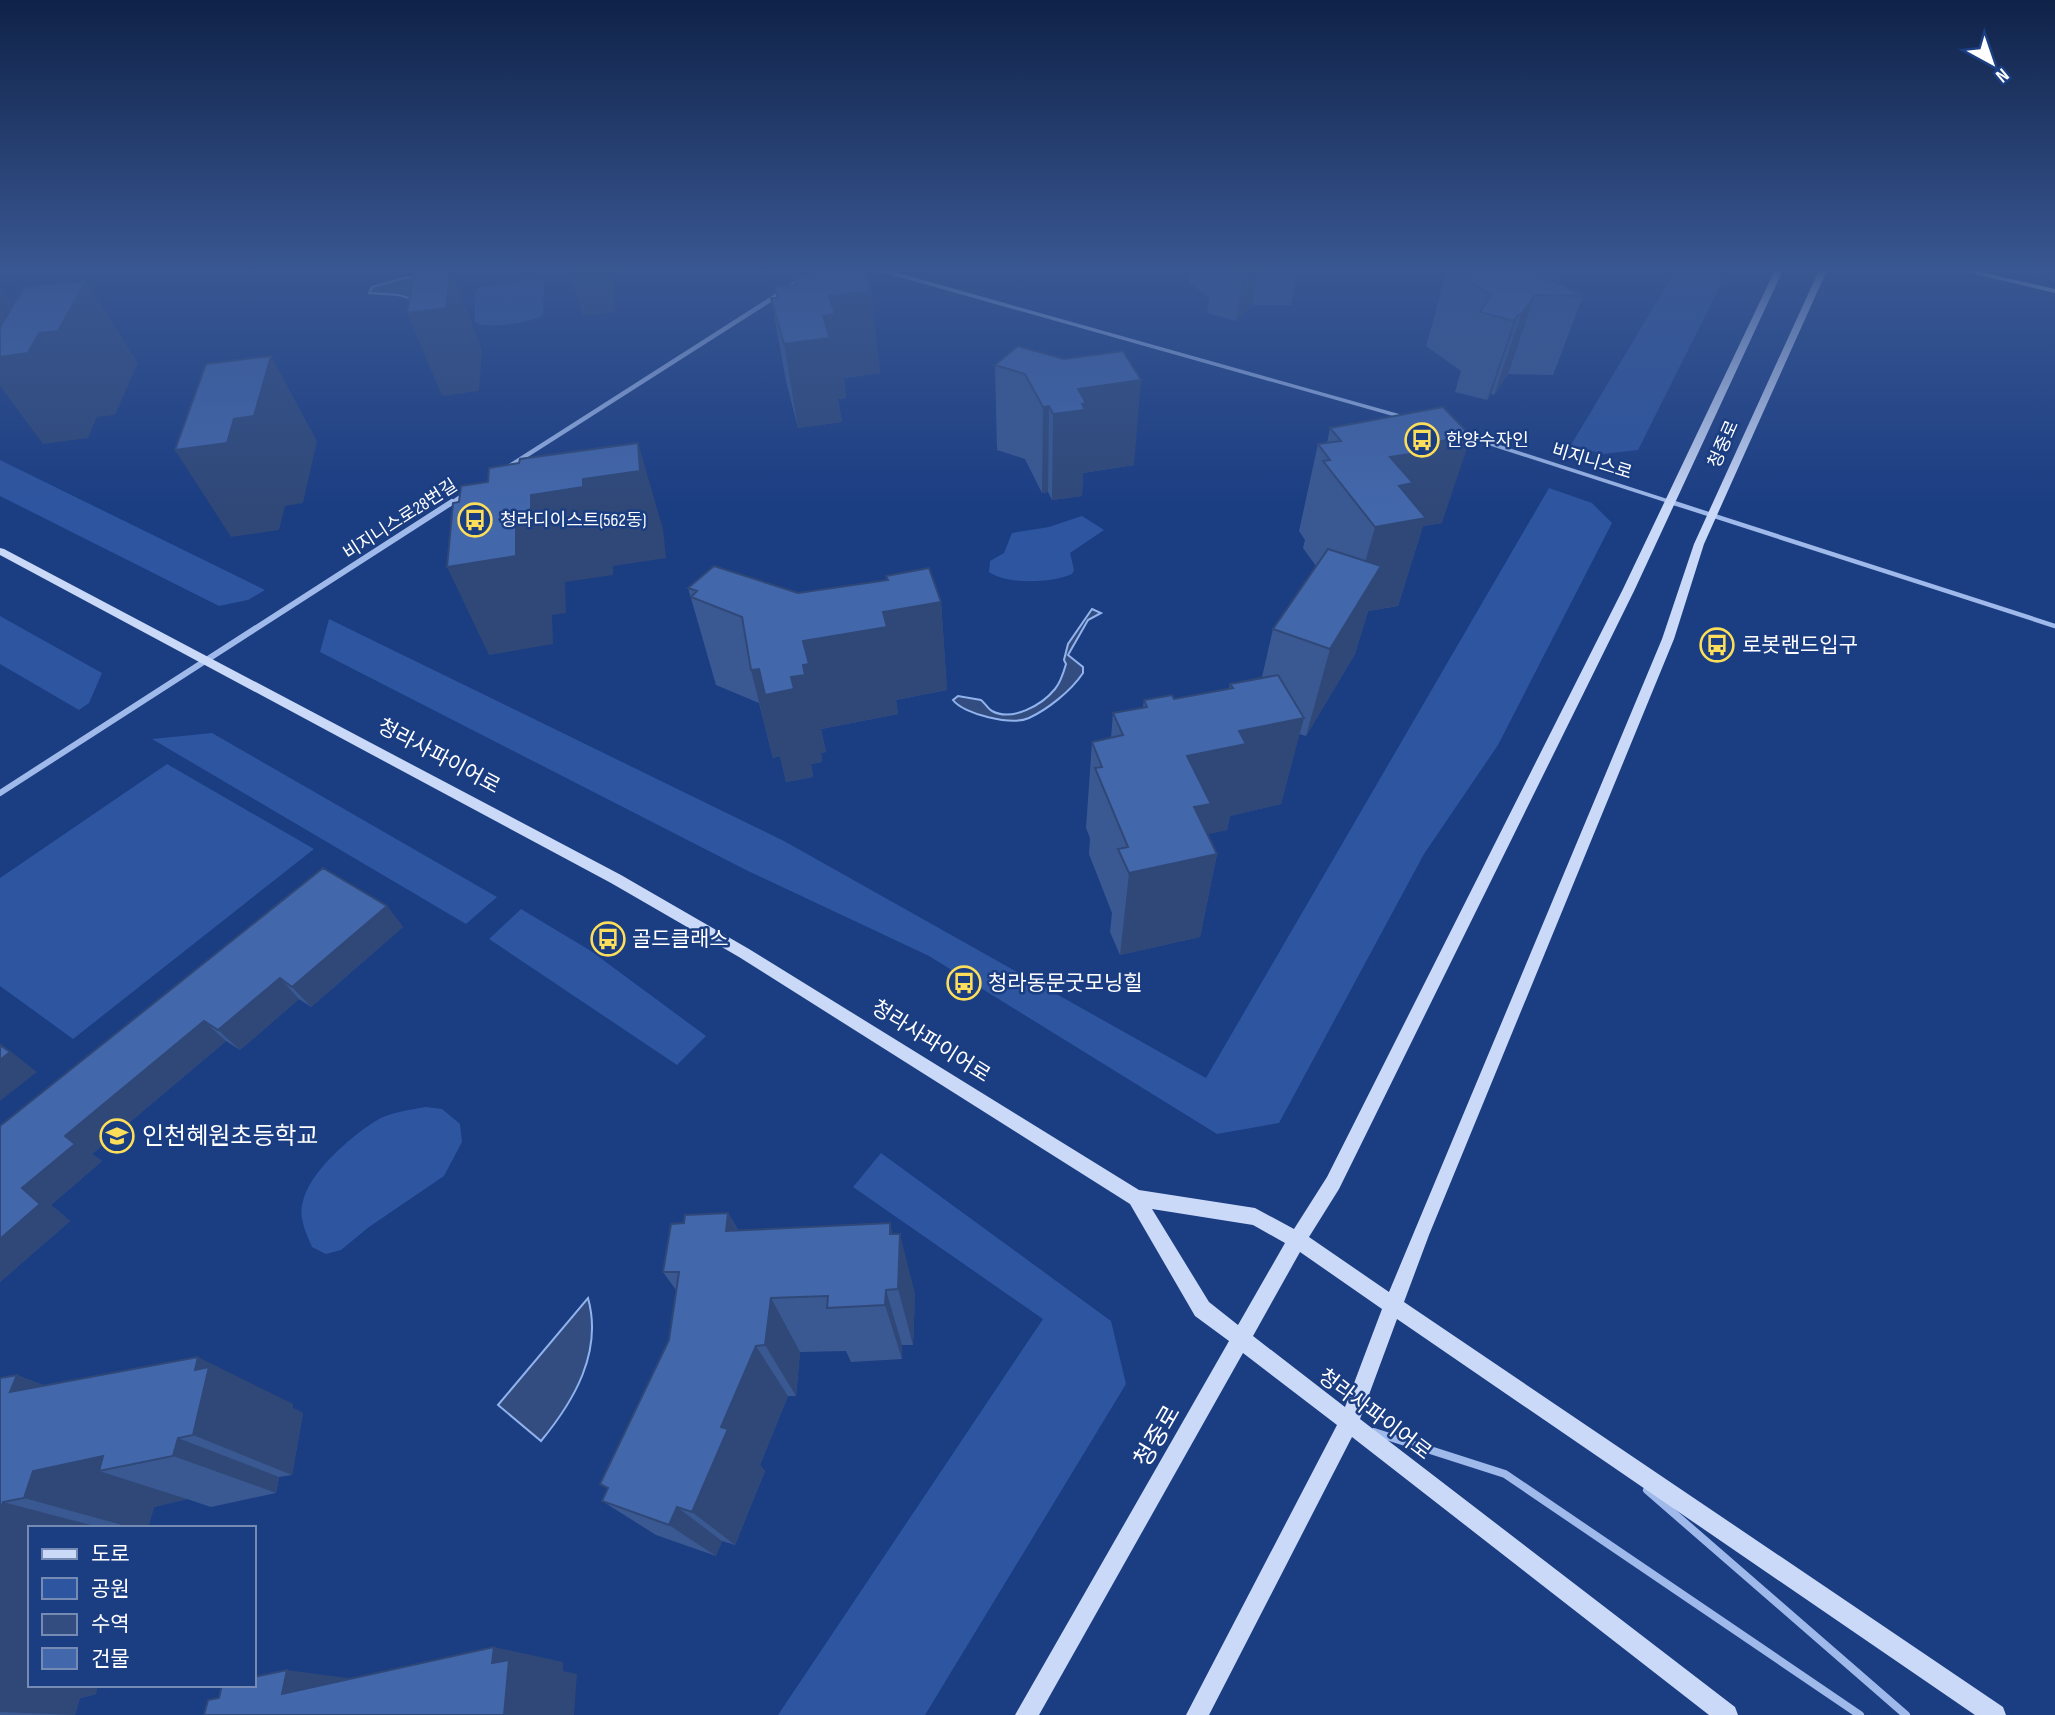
<svg xmlns="http://www.w3.org/2000/svg" width="2055" height="1715" font-family="'Sofia Sans Condensed','Noto Sans KR',sans-serif">
<style>
.green{fill:#2e55a0}
.water{fill:#334d80;stroke:#91b3ed;stroke-width:2}
.lines{fill:none;stroke-linecap:round;stroke-linejoin:round}
.highway-tunnel{stroke:#3d5a95;stroke-width:14;stroke-dasharray:14 7;stroke-linecap:butt}
.lane-far2{stroke:#9fb9ea;stroke-width:3.5}
.lane-far1{stroke:#9fb9ea;stroke-width:4.5}
.lane{stroke:#9fb9ea;stroke-width:8}
.street-far1{stroke:#9fb9ea;stroke-width:4.5}
.street{stroke:#9fb9ea;stroke-width:6}
.secondary{fill:#cad9f8;fill-rule:evenodd}
.wall{fill:#3a5993}
.shaded-wall{fill:#2f4878}
.building{fill:#4367ab;stroke:#2f4878;stroke-width:2}
.labels{text-anchor:middle;stroke-width:5;stroke-linejoin:round;paint-order:stroke}
.far-poi-label{font-size:18px;fill:#fff;stroke:#1b3d82;text-anchor:start}
.far-street-label{font-size:18px;fill:#fff;stroke:#1b3d82}
.poi-label{font-size:21px;fill:#fff;stroke:#1b3d82;text-anchor:start}
.street-label{font-size:21px;fill:#fff;stroke:#1b3d82}
.near-poi-label{font-size:24px;fill:#fff;stroke:#1b3d82;text-anchor:start}
.near-street-label{font-size:24px;fill:#fff;stroke:#1b3d82}
</style>
<rect width="100%" height="100%" fill="#1b3d82"/>
<path class="green" d="M1677 268H1729L1638 450 1603 454 1571 445Z
M528 279 544 281 543 315C532 323 485 330 475 322V292L478 288Z
M0 460 265 590 248 600 219 606 0 496Z
M1549 488 1592 503 1612 523 1498 745 1424 854 1279 1123 1217 1134 929 956 748 871 320 652 329 619 784 841 1206 1078Z
M1082 516 1104 530 1070 553 1074 570 1072 574C1053 583 1007 585 989 572L990 561 1004 553 1012 533 1049 527Z
M0 616 102 673 89 703 79 710 0 664Z
M212 733 497 897 466 924 152 739Z
M167 764 314 849 73 1039 0 986V878Z
M521 909 591 951 706 1036 677 1065 489 939Z
M426 1107 442 1109 460 1124 462 1142 444 1176 369 1227 341 1250 326 1254 312 1247C306 1233 298 1217 303 1201 310 1172 349 1138 374 1122 389 1112 409 1110 426 1107Z
M881 1153 1111 1321 1126 1384 925 1715H778L1043 1319 853 1187Z"/>
<path class="water" d="M408 277 415 279 412 299 398 295 369 293 372 287Z
M1092 609 1101 613 1088 620 1068 655 1083 667V673C1071 691 1048 709 1029 718 1012 726 963 714 953 700L958 696 981 700C985 703 988 709 992 711 1012 722 1042 705 1055 689 1060 683 1064 671 1066 664L1064 660 1068 644Z
M588 1298C603 1352 574 1401 541 1441L498 1405Z"/>
<g class="lines">
<path class="highway-tunnel" d="M2029 268 2055 274"/>
<path class="lane-far2" d="M874 268 1403 417
M1466 436 1677 504"/>
<path class="lane-far1" d="M1671 502 2055 626"/>
<path class="lane" d="M1374 1432 1505 1474 1860 1715
M1647 1490 1906 1715"/>
<path class="street-far1" d="M505 469 820 268
M450 504 465 494"/>
<path class="street" d="M0 793 452 502"/>
<path class="secondary" d="M1776 268H1784L1635 589 1339 1189 1309 1237 1389 1292 1662 639 1694 544 1820 268H1828L1704 544 1674 639 1429 1235 1404 1302 2003 1707 2006 1715H1975L1397 1319 1360 1419 1735 1707 1738 1715H1709L1352 1437 1209 1715H1186L1337 1425 1243 1353 1039 1715H1015L1229 1341 1195 1316 1130 1204 739 957 611 883 0 555V548L4 549 621 875 749 949 1139 1190 1255 1208 1294 1229 1327 1177 1623 589ZM1152 1209 1253 1225 1285 1243 1238 1325 1209 1302ZM1300 1252 1382 1309 1345 1407 1253 1336Z
M1950 268H1963L2055 289V293Z"/>
</g>
<path class="wall" d="M1191 268H1298L1291 305H1253L1236 321 1207 313 1209 298 1189 282Z
M1448 268H1569L1558 283 1555 282 1583 296 1553 375 1508 374 1494 395 1491 394 1487 400 1455 392 1461 371 1426 346Z
M793 275 871 291 880 373 844 378 846 398 838 399 842 422 798 428 786 381 771 298H777L775 287 794 285Z
M1018 346 1134 465 1083 473 1082 496 1052 500 1048 492 1042 493 1025 459 997 450 995 365Z
M1330 428 1442 523 1423 526 1398 606 1368 611 1355 654 1306 736 1299 734 1281 804 1230 816 1227 830 1207 834 1217 854 1200 937 1120 955 1110 932 1112 913 1089 854 1090 838 1086 828 1092 742 1111 738 1113 713 1143 707 1144 700 1174 699 1229 689 1230 684 1262 677 1273 629 1316 566 1303 548 1305 540 1299 531 1318 444 1327 443Z
M886 576 941 602 947 690 896 700 898 714 821 729 826 752 821 753 822 762 811 764 813 777 786 782 780 756 773 758 759 703 716 685 688 588 798 593 887 580Z
M387 906 403 927 311 1007 299 999 240 1050 226 1041 92 1154 102 1161 51 1205 70 1221 0 1282 2 1124Z
M728 1213 738 1230 893 1234 915 1294 913 1345H902V1359L851 1362 846 1351 800 1352 796 1396H788L760 1465 765 1471 735 1545 722 1541 716 1556 656 1535 602 1501 608 1489 600 1484 669 1340 676 1290 663 1272 684 1223Z
M17 1375 45 1386 293 1404V1408L303 1413 292 1475 279 1477 276 1493 211 1507 187 1499 154 1507 148 1528H30L96 1694 80 1698 75 1715H0V1378Z"/>
<path class="shaded-wall" d="M451 268 482 350 479 391 442 396 407 313Z
M568 268H611L613 275 615 312 583 316Z
M1244 268H1258L1253 305 1236 321Z
M1563 268H1569L1558 283Z
M86 281 138 363 115 415 97 417 88 438 43 444 0 386V357L39 333Z
M0 288 18 313 0 343Z
M871 291 880 373 844 378 846 398 838 399 842 422 798 428 784 344 823 316 829 296Z
M1535 295 1508 374 1494 395 1521 315Z
M1518 315 1491 394 1487 400 1514 321Z
M271 356 317 441 303 503 285 506 279 530 231 537 175 450 234 419Z
M1141 380 1134 465 1083 473 1082 496 1052 500 1053 414 1078 389Z
M1049 406 1048 492 1042 493 1043 407Z
M1471 436 1442 523 1423 526 1398 606 1368 611 1355 654 1306 736 1330 649 1350 615 1375 527 1390 457 1430 443Z
M638 443 663 529 666 558 613 566V575L565 582 566 613 552 615 553 644 489 655 447 567 516 527 531 495Z
M941 602 947 690 896 700 898 714 821 729 826 752 821 753 822 762 811 764 813 777 786 782 780 756 773 758 751 670 759 669 791 677 803 665V641L883 612Z
M1304 718 1281 804 1230 816 1227 830 1205 835 1217 854 1200 937 1120 955 1129 873 1187 756 1239 731Z
M387 906 403 927 311 1007 292 987Z
M280 978 299 999 240 1050 218 1030Z
M204 1021 226 1041 92 1154 102 1161 51 1205 70 1221 0 1282V1239L22 1188 65 1136Z
M0 1043 37 1072 0 1101Z
M728 1213 762 1275 726 1231Z
M890 1223 899 1260 900 1234 915 1294 913 1345 898 1289 890 1234Z
M886 1290 902 1345V1359L885 1305Z
M771 1298 800 1352 796 1396 765 1345Z
M756 1346 788 1396 760 1465 765 1471 735 1545 692 1512 721 1427Z
M198 1357 293 1404V1408L303 1413 292 1475 193 1435 195 1370Z
M17 1375 134 1420 10 1392Z
M178 1438 279 1477 276 1493 173 1456Z
M103 1456 99 1471 187 1499 154 1507 148 1528H133L24 1498 33 1471Z
M3 1502 102 1528H30V1685H98L96 1694 80 1698 75 1715 0 1712V1512Z
M677 1507 722 1541 716 1556 669 1525Z
M494 1647 563 1662V1671L577 1674 574 1715H504L492 1663Z
M287 1670 384 1683 282 1694Z"/>
<path class="building" d="M451 268 446 308 407 313 414 272Z
M844 268H863L871 291 829 296 835 314 823 316 830 338 784 344 771 298H778L775 287 796 285 793 275Z
M1448 268H1527L1583 296 1535 295 1521 315H1518L1514 321 1480 312 1491 295Z
M86 281 58 331 39 333 28 353 0 357V327L24 287Z
M1018 346 1064 359 1123 351 1141 380 1078 389 1086 403 1082 404 1085 410 1053 414 1049 406 1043 407 1025 374 995 365Z
M271 356 254 416 234 419 227 443 175 450 206 364Z
M1443 407 1471 436 1430 443 1437 450 1390 457 1413 483 1399 486 1426 518 1375 527 1323 461 1330 460 1318 444 1341 441 1330 428Z
M638 443 640 471 583 479V487L531 495V525L516 527V556L447 567 453 503 459 502 461 486 488 482 489 468 519 463 520 459Z
M1328 549 1381 566 1330 649 1273 629Z
M714 566 798 593 888 580 886 576 929 568 941 602 883 612 887 627 803 641 809 664 803 665 805 675 791 677 794 689 765 695 759 669 751 670 742 617 691 597 697 591 688 588Z
M1278 675 1304 718 1239 731 1246 744 1187 756 1211 804 1194 807 1217 854 1129 873 1118 849 1128 847 1095 768 1102 767 1092 742 1123 735 1113 713 1147 707 1144 700 1172 695 1174 699 1233 688 1230 684Z
M323 868 387 906 292 987 280 978 218 1030 204 1021 65 1136 75 1144 22 1188 40 1204 0 1239V1126Z
M0 1045 10 1052 0 1060Z
M728 1213 726 1231 890 1223V1234H900L898 1289 886 1290 885 1305 827 1308 828 1296 771 1298 765 1345 756 1346 721 1427 728 1429 692 1512 677 1507 669 1525 602 1501 608 1488 600 1484 669 1340 679 1272H663L671 1224 684 1223 685 1215Z
M198 1357 195 1370 209 1367 193 1435 178 1438 173 1456 99 1471 103 1456 33 1471 24 1498 3 1502 0 1512V1378L17 1375 10 1392Z
M494 1647 492 1663 509 1660 504 1715H204L208 1700 219 1698 222 1685H254V1677L287 1670 282 1694Z"/>
<linearGradient id="sky" x2="0" y2="1"><stop stop-color="#0f2248"/><stop offset="0.53" stop-color="#395792"/><stop offset="1" stop-color="#395792" stop-opacity="0"/></linearGradient>
<rect width="2055" height="508" fill="url(#sky)"/>
<defs>
<symbol id="bus-ring" viewBox="-11 -11 22 22"><circle r="9.5" fill="#1b3d82" stroke="#fcde5b" stroke-width="1.5"/><path d="M-5-6H5V4H4V6H2V4H-2V6H-4V4H-5ZM-3.5-4V0h7V-4ZM-3.5 1.2v1.5H-2V1.2ZM2 1.2v1.5H3.5V1.2Z" fill="#fcde5b"/></symbol>
<symbol id="school-ring" viewBox="-11 -11 22 22"><circle r="9.5" fill="#1b3d82" stroke="#fcde5b" stroke-width="1.5"/><path d="M0-5L7-2L0 1L-7-2ZM-4 1L0 2.5L4 1V4Q0 6-4 4Z" fill="#fcde5b"/></symbol>
</defs>
<g fill-rule="evenodd">
<use href="#bus-ring" x="1403" y="421" width="38" height="38"/>
<use href="#bus-ring" x="456" y="501" width="38" height="38"/>
<use href="#bus-ring" x="1698" y="626" width="38" height="38"/>
<use href="#bus-ring" x="589" y="920" width="38" height="38"/>
<use href="#bus-ring" x="945" y="964" width="38" height="38"/>
<use href="#school-ring" x="98" y="1117" width="38" height="38"/>
</g>
<g class="labels">
<g class="far-poi-label">
<text x="1446" y="446">한양수자인</text>
<text x="500" y="526">청라디이스트(562동)</text>
</g>
<g class="far-street-label">
<text transform="translate(1723 444) rotate(-66)" y="6">청중로</text>
<text transform="translate(1592 461) rotate(17)" y="6">비지니스로</text>
<text transform="translate(400 519) rotate(-33)" y="6">비지니스로28번길</text>
</g>
<g class="poi-label">
<text x="1742" y="652">로봇랜드입구</text>
<text x="632" y="946">골드클래스</text>
<text x="988" y="990">청라동문굿모닝힐</text>
</g>
<g class="street-label">
<text transform="translate(439 756) rotate(28)" y="7">청라사파이어로</text>
<text transform="translate(931 1041) rotate(32)" y="7">청라사파이어로</text>
<text transform="translate(1375 1414) rotate(37)" y="7">청라사파이어로</text>
</g>
<g class="near-poi-label">
<text x="142" y="1144">인천혜원초등학교</text>
</g>
<g class="near-street-label">
<text transform="translate(1157 1436) rotate(-60)" y="8">청중로</text>
</g>
</g>
<rect x="28" y="1526" width="228" height="161" fill="#1b3d82" stroke="#768bb4" stroke-width="2"/>
<rect x="42" y="1549" width="35" height="10" fill="#cad9f8" stroke="#768bb4" stroke-width="2"/>
<text x="91" y="1561" font-size="21" fill="#ffffff">도로</text>
<rect x="42" y="1578" width="35" height="21" fill="#2e55a0" stroke="#768bb4" stroke-width="2"/>
<text x="91" y="1596" font-size="21" fill="#ffffff">공원</text>
<rect x="42" y="1614" width="35" height="21" fill="#334d80" stroke="#768bb4" stroke-width="2"/>
<text x="91" y="1631" font-size="21" fill="#ffffff">수역</text>
<rect x="42" y="1648" width="35" height="21" fill="#4367ab" stroke="#768bb4" stroke-width="2"/>
<text x="91" y="1666" font-size="21" fill="#ffffff">건물</text>
<g transform="translate(1992 63) rotate(140)" stroke="#1b3d82" stroke-width="5" paint-order="stroke">
<path d="M0-5L12 26L0 18L-12 26Z" fill="#ffffff"/>
<text y="-10" font-size="19" font-weight="bold" text-anchor="middle" fill="#ffffff">N</text>
</g>
</svg>
